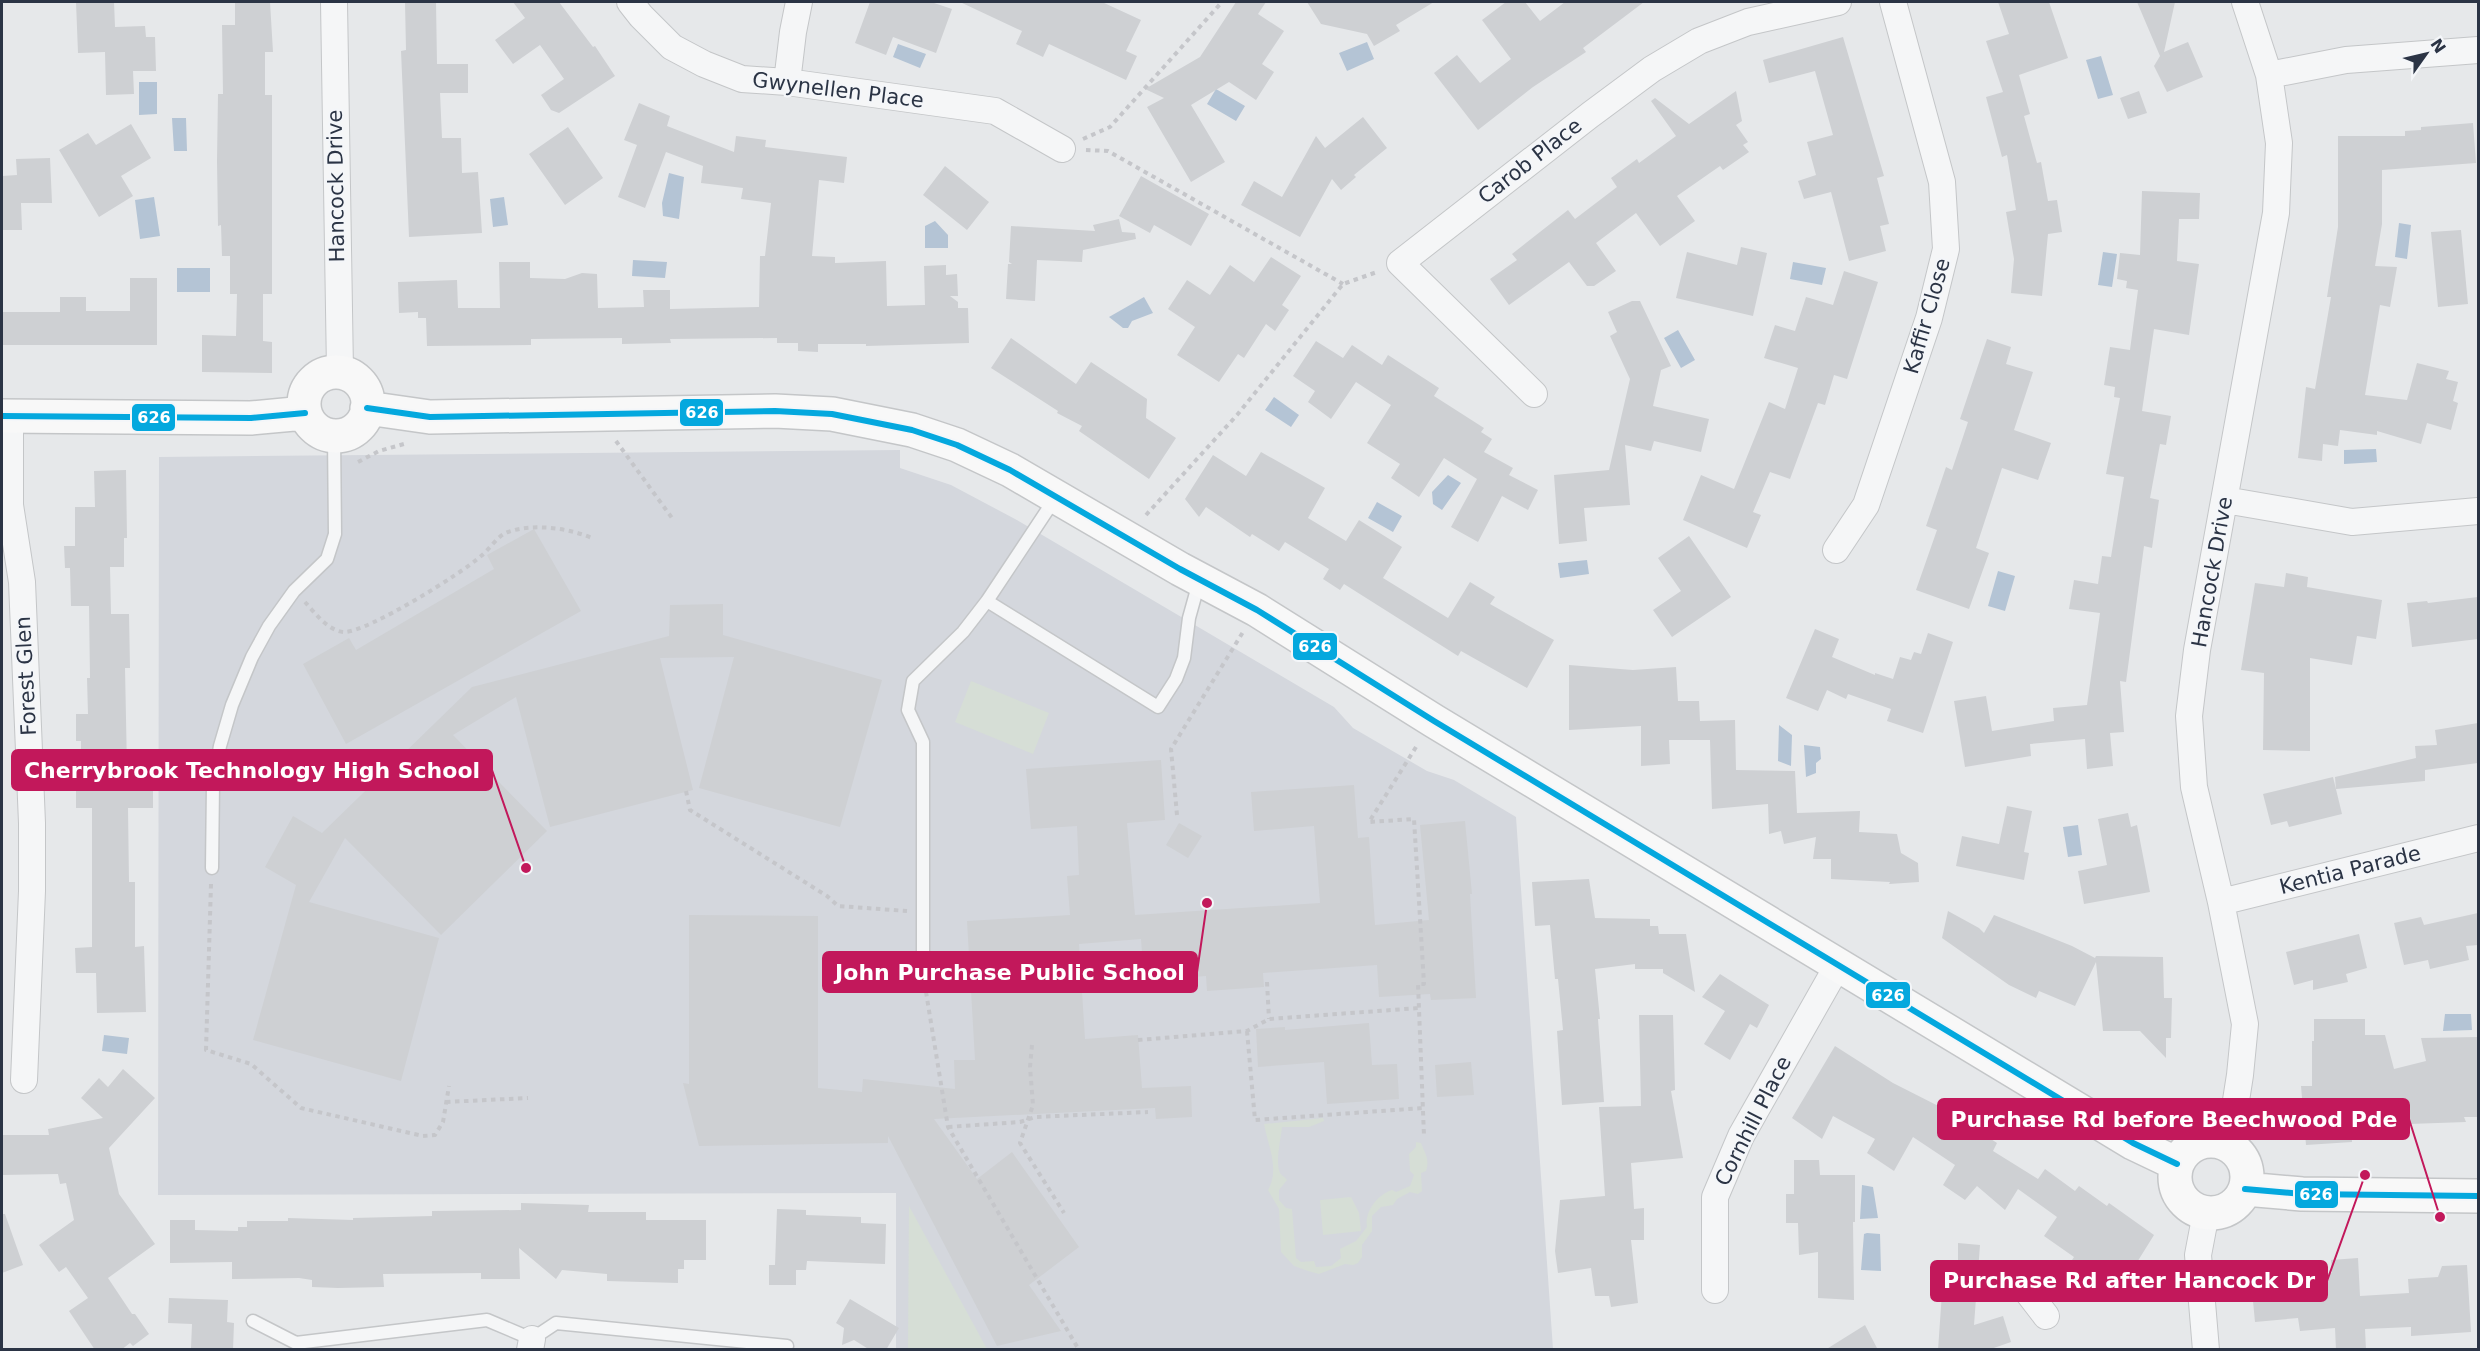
<svg xmlns="http://www.w3.org/2000/svg" width="2480" height="1351" font-family="'DejaVu Sans',sans-serif">
<style>
.built{fill:#d4d7dd}
.green{fill:#d6ded6}
.water{fill:#b4c4d5}
.building{fill:#ced0d3}
.lines{fill:none;stroke-linecap:round;stroke-linejoin:round}
.service-casing{stroke:#c4c6c8;stroke-width:15}
.minor-casing{stroke:#c4c6c8;stroke-width:28}
.secondary-casing{stroke:#c4c6c8;stroke-width:36}
.path{stroke:#c5c6ca;stroke-width:4;stroke-dasharray:4.5 4.5;stroke-linecap:butt}
.service{stroke:#f5f6f7;stroke-width:12}
.minor{stroke:#f5f6f7;stroke-width:26}
.secondary{stroke:#f8f8f8;stroke-width:33}
.bus-1-casing{stroke:#f4f6f9;stroke-width:10}
.bus-1{stroke:#04a8de;stroke-width:6}
.labels{text-anchor:middle;stroke-width:4.5;stroke-linejoin:round;paint-order:stroke}
.street-label{font-size:21px;fill:#2b3445;stroke:#f4f6f9}
.leader{fill:none;stroke:#c2185b;stroke-width:2}
.callout-dot{fill:#c2185b;stroke:#f4f6f9;stroke-width:2}
.callout{fill:#c2185b;stroke:#c2185b;stroke-width:2}
.callout-label{font-size:22px;text-anchor:middle;font-weight:bold;fill:#fff}
.line-badge{stroke:#f4f6f9;stroke-width:2}
.badge-label{font-size:16px;text-anchor:middle;font-weight:bold;fill:#fff}
</style>
<rect width="100%" height="100%" fill="#e6e8ea"/>
<path class="built" d="M900 450V468L951 485 1015 519 1334 707 1353 728 1427 771 1454 780 1516 817 1553 1349H896V1193L158 1195 159 457Z"/>
<path class="green" d="M971 681 1049 713 1033 754 955 722Z
M1323 1118 1324 1121 1309 1127H1282C1281 1138 1275 1162 1280 1173 1282 1176 1285 1177 1287 1180L1279 1190V1200L1286 1208 1292 1209 1296 1258 1301 1262 1314 1261 1316 1267 1331 1266 1341 1258 1340 1249 1356 1241 1367 1227C1364 1212 1378 1194 1392 1190L1396 1192 1410 1186 1414 1175 1410 1171 1409 1154 1416 1147V1142L1421 1143C1425 1154 1430 1159 1426 1171L1421 1173 1422 1191 1418 1194 1410 1192 1397 1199 1393 1205 1381 1207 1372 1216V1231L1362 1245V1257L1358 1263 1353 1265 1345 1264 1319 1274 1308 1271 1294 1266 1281 1252 1279 1209 1268 1190C1280 1169 1268 1146 1264 1124Z
M1351 1197 1359 1213 1361 1231 1323 1235 1320 1200Z
M909 1206 987 1349H908Z"/>
<path class="water" d="M1367 42 1374 59 1347 71 1339 53Z
M898 44 926 54 920 68 893 57Z
M2101 56 2113 95 2098 99 2086 60Z
M139 82H157V114L139 115Z
M1216 89 1245 106 1236 121 1207 104Z
M172 118H186L187 151H174Z
M669 173 684 177 679 219 663 216 662 203Z
M154 197 160 236 140 239 135 200Z
M504 197 508 225 493 227 490 199Z
M935 221 948 235V248H925V226Z
M2399 223 2411 225 2407 259 2395 257Z
M2103 252 2117 254 2112 287 2098 285Z
M633 260 667 262 665 278 632 276Z
M1793 262 1826 268 1822 285 1790 279Z
M177 268H210V292H177Z
M1144 297 1153 313 1132 321 1128 328H1123L1109 317Z
M1678 330 1695 360 1681 368 1664 338Z
M1274 397 1299 415 1291 427 1265 410Z
M2376 449 2377 462 2344 464V450Z
M1448 475 1461 483 1442 510 1433 504 1432 492Z
M1377 502 1402 516 1393 532 1368 518Z
M1587 560 1589 574 1560 578 1558 563Z
M1998 571 2015 576 2005 611 1988 606Z
M1779 725 1792 735 1791 766 1778 761Z
M1804 745 1820 747 1821 759 1816 763V773L1806 777Z
M2078 825 2082 855 2068 857 2063 827Z
M2445 1014H2471L2472 1030 2443 1031Z
M104 1035 129 1038 127 1054 102 1051Z
M1862 1185 1873 1187 1878 1218 1860 1219Z
M1867 1233 1880 1234 1881 1271 1861 1270 1864 1234Z"/>
<path class="building" d="M76 2H114L115 27 145 26 146 37H155L156 71H133L134 94 106 95 105 52 78 53Z
M235 2H270L273 52H265V95H272V294H263V341L272 342V373L202 372V335L236 336 237 294H230V256H222L221 225 218 226 217 161 218 94H223L222 25H235Z
M405 2H436L437 64H468V93H440L442 138H461L462 173 478 172 482 233 409 237 401 51 406 50Z
M513 2H559L593 47 595 46 615 76 559 113 551 110 541 95 564 79 540 45 513 64 495 40 525 18Z
M870 2H931L952 9 936 53 893 37 886 55 855 43Z
M960 2H1102L1141 20 1126 51 1137 56 1126 80 1049 44 1043 57 1016 44 1022 31Z
M1236 2H1266L1258 14 1284 31 1262 64 1274 72 1256 100 1229 82 1191 105 1225 162 1191 182 1147 107 1164 98 1145 89 1200 57Z
M1307 2H1434L1396 25 1400 31 1374 46 1367 34 1321 24Z
M1506 2H1525L1540 21 1565 2H1644L1583 48 1586 52 1533 87 1478 130 1434 73 1457 55 1480 83 1511 59 1482 20Z
M1998 2H2049L2068 58 2019 75 2030 114 2024 116 2037 163 2041 162 2048 201 2057 200 2062 232 2048 234 2042 296 2011 293 2014 259 2006 212 2016 210 2007 155 2002 157 1986 97 2003 92 1986 41 2009 34Z
M2137 2H2175L2164 52 2188 42 2203 77 2167 92 2154 66 2160 56Z
M1843 37 1884 176 1877 178 1889 224 1880 226 1886 251 1849 261 1831 192 1804 199 1798 181 1816 175 1807 142 1833 135 1815 71 1769 83 1763 60Z
M1736 91 1742 121 1736 125 1748 142 1743 145 1749 152 1723 170 1720 166 1677 196 1695 221 1660 246 1636 213 1596 243 1616 271 1594 286H1587L1569 262 1509 305 1490 279 1517 260 1512 254 1568 210 1575 219 1617 187 1611 178 1637 159 1639 163 1676 136 1651 101 1655 98 1689 124Z
M2139 91 2147 113 2128 119 2120 98Z
M639 103 670 116 667 126 734 152 736 136 766 140 765 147 847 157 844 183 819 180 812 256 835 257V263L886 261 887 306 925 305 924 266 946 265V275L957 274 958 296H950L958 302V308H968L969 343 866 346V344H818V352L798 351V343H777V338L670 339 671 343 622 344V338L531 339V345L427 346 426 318H418V312L399 313 398 282 457 280 458 308H500L499 262H530V278L565 279 582 273 597 274 598 308 644 307 643 290H670V309L759 307 760 256H765L771 203 741 199 743 188 701 183 703 166 666 152 645 208 618 197 637 145 624 140Z
M1363 117 1387 148 1354 175 1356 177 1341 190 1332 179 1300 237 1241 205 1254 181 1282 197 1316 136 1325 148Z
M2473 123 2476 163 2382 170V224L2375 266 2397 267 2390 307 2380 305 2365 395 2407 400 2417 363 2449 371 2446 379 2458 382 2453 401 2458 403 2451 430 2427 423 2421 444 2377 431V435L2340 430 2338 446 2323 444 2322 461 2298 458 2306 387 2315 389 2331 297H2327L2338 227V136H2405V131L2421 130V127Z
M131 124 151 158 121 176 133 196 99 217 59 150 88 133 96 145Z
M568 127 603 178 565 205 529 154Z
M50 158 52 203H21L22 230H2V176L17 175 16 159Z
M945 166 989 202 967 230 923 195Z
M1141 176 1209 214 1191 246 1154 225 1150 233 1119 216Z
M2142 191 2200 193 2199 219H2179L2177 261 2199 264 2189 335 2154 329 2142 411 2171 416 2166 445 2160 444 2150 498 2159 500 2152 548 2144 546 2126 682 2120 681 2124 732 2110 733 2113 766 2087 769 2085 739 2030 744 2031 756 1965 767 1954 701 1986 696 1992 731 2054 721 2053 708 2087 705 2100 613 2069 609 2074 580 2098 584 2102 556 2111 557 2124 477 2106 474 2120 398 2114 397 2115 387 2104 385 2110 347 2130 350 2138 290 2126 288 2127 281 2117 279 2120 253 2140 255Z
M1119 219 1122 232 1135 233 1136 239 1083 250 1082 262 1037 260 1035 301 1006 299 1008 264H1012L1009 262 1011 226 1095 231 1093 225Z
M2461 230 2468 304 2438 307 2431 232Z
M1741 247 1767 253 1753 316 1676 298 1687 252 1737 265Z
M1271 257 1301 276 1282 305 1289 310 1275 331 1266 324 1244 358 1238 354 1219 382 1177 355 1195 327 1168 309 1187 280 1210 295 1230 265 1254 282Z
M1844 271 1878 282 1847 379 1834 375 1825 405 1818 403 1790 479 1770 472 1753 512 1761 515 1747 548 1683 520 1701 475 1734 489 1769 402 1785 409 1798 368 1764 358 1775 325 1795 331 1806 297 1833 305Z
M130 278H157V345H2V312H60V297H86V311H130Z
M1632 301H1640L1671 366 1661 370 1653 406 1709 419 1701 452 1654 441 1651 451 1625 445 1630 505 1584 508 1587 541 1559 544 1554 475 1609 470 1630 379 1610 336 1617 332 1608 312Z
M1011 338 1076 384 1091 362 1147 399 1146 418 1176 438 1149 479 1079 431 1082 426 1057 413 1058 411 991 368Z
M1987 339 2011 347 2006 364 2033 372 2014 430 2051 443 2038 480 2002 468 1976 548 1989 553 1969 609 1916 590 1937 530 1926 526 1946 467 1952 470 1968 422 1960 419Z
M1316 341 1343 358 1352 345 1382 365 1388 355 1439 388 1434 396 1484 428 1481 432 1492 439 1484 452 1513 468 1509 475 1538 490 1528 510 1502 496 1478 542 1451 527 1477 479 1444 458 1419 497 1391 478 1400 464 1367 443 1391 405 1356 382 1331 419 1308 402 1315 391 1293 376Z
M1261 452 1325 488 1308 518 1346 541 1359 520 1402 547 1383 578 1448 618 1470 582 1495 597 1490 604 1554 640 1527 688 1461 651 1458 656 1344 584 1340 590 1323 579 1329 569 1285 542 1279 551 1252 534 1250 537 1206 507 1199 517 1185 499 1213 455 1246 476Z
M126 470 127 538H124V567H110L111 614H129L130 668H125L127 768H147L153 775V808H128L129 882H135V947L144 946 146 1012 97 1013 96 973H76L75 948 92 947V808H76V785H81V741H76V714H88L87 678H90L89 606H71L70 568H65L64 546H75V507H95L94 471Z
M534 529 581 611 346 744 303 664 349 638 356 650 494 569 487 555Z
M1689 536 1731 597 1672 637 1653 610 1681 591 1658 558Z
M2286 573 2308 577 2307 587 2382 600 2376 639 2357 636 2352 665 2310 658V751L2263 750 2264 673 2241 670 2255 583 2284 587Z
M2478 597V639L2412 647 2407 603 2427 601 2428 603Z
M723 604V635L882 680 840 827 699 788 734 657 660 658 693 790 550 827 516 697 453 735 547 831 441 935 345 838 309 902 439 938 401 1081 253 1040 296 885 265 867 293 816 322 833 472 687 669 636 670 605Z
M1815 629 1839 639 1832 657 1875 675V673L1893 679 1900 657 1911 660 1914 652 1921 654 1928 633 1953 642 1923 733 1887 721 1891 709 1848 694 1846 699 1827 690 1818 711 1786 698Z
M1569 665 1633 670 1676 667 1678 701H1699L1700 721 1735 720 1736 770 1795 771 1797 813 1860 811 1859 832 1897 834 1901 853 1918 863 1919 882 1889 884 1890 882 1831 879V859H1813L1816 837 1784 844 1781 831 1769 834 1768 804 1712 809 1710 740H1669L1670 764 1641 766V726L1569 730Z
M2478 723V763L2425 770V781L2336 789 2335 777 2416 758 2415 746 2437 745 2435 730Z
M1161 760 1165 820 1127 823 1135 915 1320 903 1314 826 1254 831 1251 792 1354 785 1358 838 1369 837 1375 925 1429 920 1420 825 1465 821 1472 894H1470L1476 998 1431 1000 1430 994 1379 997 1377 965 1263 973 1264 987 1207 991 1206 976 1163 979 1162 966 1143 968 1141 939 1079 944 1085 1039 1138 1035 1142 1088 1191 1086 1192 1117 1156 1119 1155 1108 934 1119 977 1179 1012 1152 1079 1247 1029 1285 1061 1331 997 1346 888 1136V1143L699 1146 683 1083 689 1084V915L818 916V1088L862 1092 863 1079 955 1089 954 1060H975L967 921 1070 915 1067 876 1079 875 1077 826 1031 829 1026 769Z
M2333 777 2342 814 2289 827 2287 821 2271 825 2263 794Z
M2007 806 2032 811 2024 852 2029 853 2024 880 1956 866 1962 836 1999 844Z
M2128 813 2131 827 2137 825 2150 892 2084 904 2078 871 2107 865 2098 819Z
M1179 823 1202 836 1188 858 1166 845Z
M1589 879 1595 918 1650 919V926H1658L1659 934H1686L1695 992 1663 973V969H1635V964L1595 969 1600 1019H1598L1604 1102 1562 1105 1557 1031 1563 1030 1558 979H1555L1550 925 1535 926 1532 882Z
M1948 911 1979 928 1984 933 1994 915 2072 946 2095 958 2096 956 2163 957 2164 998H2172L2171 1038H2166V1058L2140 1031H2103L2096 962 2075 1006 2039 991 2036 998 2009 985 1942 938Z
M2478 913V945L2466 946 2469 960 2430 969 2428 960 2404 965 2394 923 2421 917 2424 925Z
M2359 934 2367 968 2346 974 2348 982 2313 990V980L2294 985 2286 952Z
M1720 974 1769 1005 1757 1028 1750 1024 1730 1060 1704 1044 1725 1011 1702 997Z
M1639 1015H1673L1675 1090 1671 1091 1683 1158 1631 1163 1634 1209 1644 1208V1240H1631L1638 1303 1611 1307 1609 1296H1595L1591 1268 1558 1273 1555 1251 1560 1200 1605 1196 1599 1107 1641 1106Z
M2314 1019H2365V1035H2385L2394 1069 2426 1061 2421 1038 2478 1037V1117H2464L2466 1122 2409 1124 2408 1119 2389 1123 2351 1122 2352 1142 2306 1145 2301 1086H2312V1041H2314Z
M1369 1023 1372 1065 1397 1064 1399 1099 1327 1104 1324 1062 1258 1067 1256 1029 1285 1027V1030Z
M1835 1046 1893 1083 1966 1120 1965 1122 1997 1143 1993 1151 2038 1179 2045 1169 2075 1191 2079 1186 2107 1206 2109 1203 2154 1235 2121 1288 2093 1268 2082 1282 2065 1271 2074 1257 2044 1236 2057 1217 2018 1189 2005 1210 1977 1186 1965 1200 1943 1185 1955 1165 1913 1137 1894 1171 1867 1153 1875 1139 1833 1116 1822 1139 1792 1118Z
M1471 1062 1474 1095 1437 1097 1435 1065Z
M123 1069 155 1098 109 1148 119 1194 155 1244 108 1278 132 1314H135L149 1334 133 1346 130 1343 121 1350H95L69 1311 88 1298 66 1267 59 1272 39 1245 74 1220 66 1183 60 1184 58 1174 2 1175V1135H49L48 1129 103 1118 81 1098 99 1078 108 1087Z
M1794 1160H1819L1820 1175H1855V1222H1853L1854 1300 1818 1298V1252L1799 1255 1798 1223H1786V1194H1794Z
M521 1203 589 1205 588 1212H646V1220H706V1260H684V1269H678V1283L607 1281V1274L562 1270 556 1279 519 1248 520 1279H481V1273L383 1274 384 1287 338 1288 312 1287V1280L299 1278 232 1279V1262L170 1263V1220H195V1230L238 1231V1227H247V1221H288V1218L353 1220V1218L432 1216V1211L521 1210Z
M777 1209 806 1210V1215L861 1217V1223L886 1224 885 1264 807 1261 806 1270H796V1285H769V1265H775Z
M2 1214H5L23 1265 2 1273Z
M1958 1243 1980 1245 1974 1325 2003 1316 2011 1342 1988 1350H1938L1944 1264 1958 1265Z
M2358 1258 2360 1296 2409 1293 2408 1279 2438 1277 2442 1266 2467 1265 2471 1332 2411 1336V1327L2365 1329 2366 1350H2336L2335 1328 2300 1331 2298 1318 2255 1322 2251 1280 2332 1273 2331 1260Z
M169 1298 228 1300 227 1322 234 1323 233 1350 191 1348 192 1324 168 1323Z
M850 1299 899 1328 886 1350H870L854 1340 842 1345 844 1328 836 1323Z
M1865 1325 1878 1350H1825Z"/>
<g class="lines">
<defs>
<path id="service" d="M987 601 1158 707 1176 679 1184 658 1189 618 1199 582
M212 868 213 784 220 746 232 705 252 657 269 626 294 591 327 559 335 534 334 436
M923 976V742L908 710 913 681 963 632 987 601 1056 497
M253 1321 296 1343 487 1320 532 1339 556 1323 787 1346"/>
<path id="minor" d="M334 2 340 371
M630 2 641 16 672 47 704 64 742 79 787 82 995 111 1062 149
M2269 75 2346 60 2478 50
M787 82 793 32 799 2
M1534 394 1400 263 1590 115 1652 69 1699 41 1748 22 1838 2
M10 416V505L22 582 32 823V891L24 1080
M2225 500 2352 522 2478 511
M1836 550 1866 505 1929 318 1946 249 1942 182 1893 2
M2221 902 2478 838
M2229 1145 2240 1075 2245 1024 2221 902 2194 787 2189 716 2197 650 2276 213 2279 143 2269 75 2245 2
M2206 1213 2198 1255 2206 1350
M1715 1290V1197L1741 1136 1838 965
M2026 1290 2046 1316
M530 1350 532 1339"/>
<path id="secondary" d="M304 404a32 32 0 1 1 64 0a32 32 0 1 1-64 0Z
M367 408 430 417 775 411 832 414 912 430 957 445 1010 470 1180 569 1257 610 1434 721 2133 1143 2177 1164
M2 416 251 418 305 413
M2175 1177a36 36 0 1 1 72 0a36 36 0 1 1-72 0Z
M2245 1189 2302 1194 2478 1196"/>
</defs>
<use href="#service" class="service-casing"/>
<use href="#minor" class="minor-casing"/>
<use href="#secondary" class="secondary-casing"/>
<path class="path" d="M1083 139 1110 127 1222 2
M1086 150 1108 151 1343 284
M616 441 672 518
M358 462 379 451 404 444
M1146 515 1237 415 1343 284 1377 272
M305 602C315 613 329 632 345 632 369 631 461 574 481 556 490 549 498 535 508 532 533 523 570 528 594 539
M1416 747 1369 822 1414 819 1424 984H1418L1424 1136
M686 791 690 810 827 896 838 906 907 911
M1177 815 1171 749 1243 632
M211 884 206 1050 251 1064 301 1108 423 1136 435 1135 443 1122 449 1086
M1267 982 1269 1019
M926 992 948 1127 1079 1350
M1247 1031 1255 1120 1423 1108
M1138 1040 1247 1031 1269 1019 1419 1008
M1032 1045 1030 1067 1033 1105 1020 1143 1064 1213
M446 1102 528 1098
M948 1127 1020 1122 1035 1117 1148 1112"/>
<use href="#service" class="service"/>
<use href="#minor" class="minor"/>
<use href="#secondary" class="secondary"/>
<defs>
<path id="bus-1" d="M367 408 430 417 775 411 832 414 912 430 957 445 1010 470 1180 569 1257 610 1434 721 2133 1143 2177 1164
M2 416 251 418 305 413
M2245 1189 2302 1194 2478 1196"/>
</defs>
<use href="#bus-1" class="bus-1-casing"/>
<use href="#bus-1" class="bus-1"/>
</g>
<g class="labels">
<g class="street-label">
<text transform="translate(838 90) rotate(7)" y="7">Gwynellen Place</text>
<text transform="translate(1530 161) rotate(-38)" y="7">Carob Place</text>
<text transform="translate(336 186) rotate(-91)" y="7">Hancock Drive</text>
<text transform="translate(1927 316) rotate(-74)" y="7">Kaffir Close</text>
<text transform="translate(2212 572) rotate(-80)" y="7">Hancock Drive</text>
<text transform="translate(26 676) rotate(-93)" y="7">Forest Glen</text>
<text transform="translate(2350 870) rotate(-14)" y="7">Kentia Parade</text>
<text transform="translate(1753 1121) rotate(-63)" y="7">Cornhill Place</text>
</g>
</g>
<path class="leader" d="M526 868L492 770M1207 903L1197 972M2440 1217L2409 1119M2365 1175L2327 1281"/>
<g class="callout-dot">
<circle cx="526" cy="868" r="6"/>
<circle cx="1207" cy="903" r="6"/>
<circle cx="2440" cy="1217" r="6"/>
<circle cx="2365" cy="1175" r="6"/>
</g>
<g class="callout">
<rect x="12" y="750" width="480" height="40" rx="6"/>
<rect x="823" y="952" width="374" height="40" rx="6"/>
<rect x="1938" y="1099" width="471" height="40" rx="6"/>
<rect x="1931" y="1261" width="396" height="40" rx="6"/>
</g>
<g class="callout-label">
<text x="252" y="778">Cherrybrook Technology High School</text>
<text x="1010" y="980">John Purchase Public School</text>
<text x="2174" y="1127">Purchase Rd before Beechwood Pde</text>
<text x="2129" y="1288">Purchase Rd after Hancock Dr</text>
</g>
<g class="line-badge">
<rect x="679" y="398" width="45" height="29" rx="6" fill="#04a8de"/>
<rect x="131" y="403" width="45" height="29" rx="6" fill="#04a8de"/>
<rect x="1292" y="632" width="46" height="29" rx="6" fill="#04a8de"/>
<rect x="1865" y="981" width="46" height="28" rx="6" fill="#04a8de"/>
<rect x="2294" y="1180" width="45" height="29" rx="6" fill="#04a8de"/>
</g>
<g class="badge-label">
<text x="702" y="418">626</text>
<text x="154" y="423">626</text>
<text x="1315" y="652">626</text>
<text x="1888" y="1001">626</text>
<text x="2316" y="1200">626</text>
</g>
<rect width="2480" height="1351" fill="none" stroke="#2b3445" stroke-width="6"/>
<g transform="translate(2426 54) rotate(56)" stroke="#f4f6f9" stroke-width="4.5" paint-order="stroke">
<path d="M0-4.5L10 22L0 15L-10 22Z" fill="#2b3445"/>
<text y="-9" font-size="16" font-weight="bold" text-anchor="middle" fill="#2b3445">N</text>
</g>
</svg>
